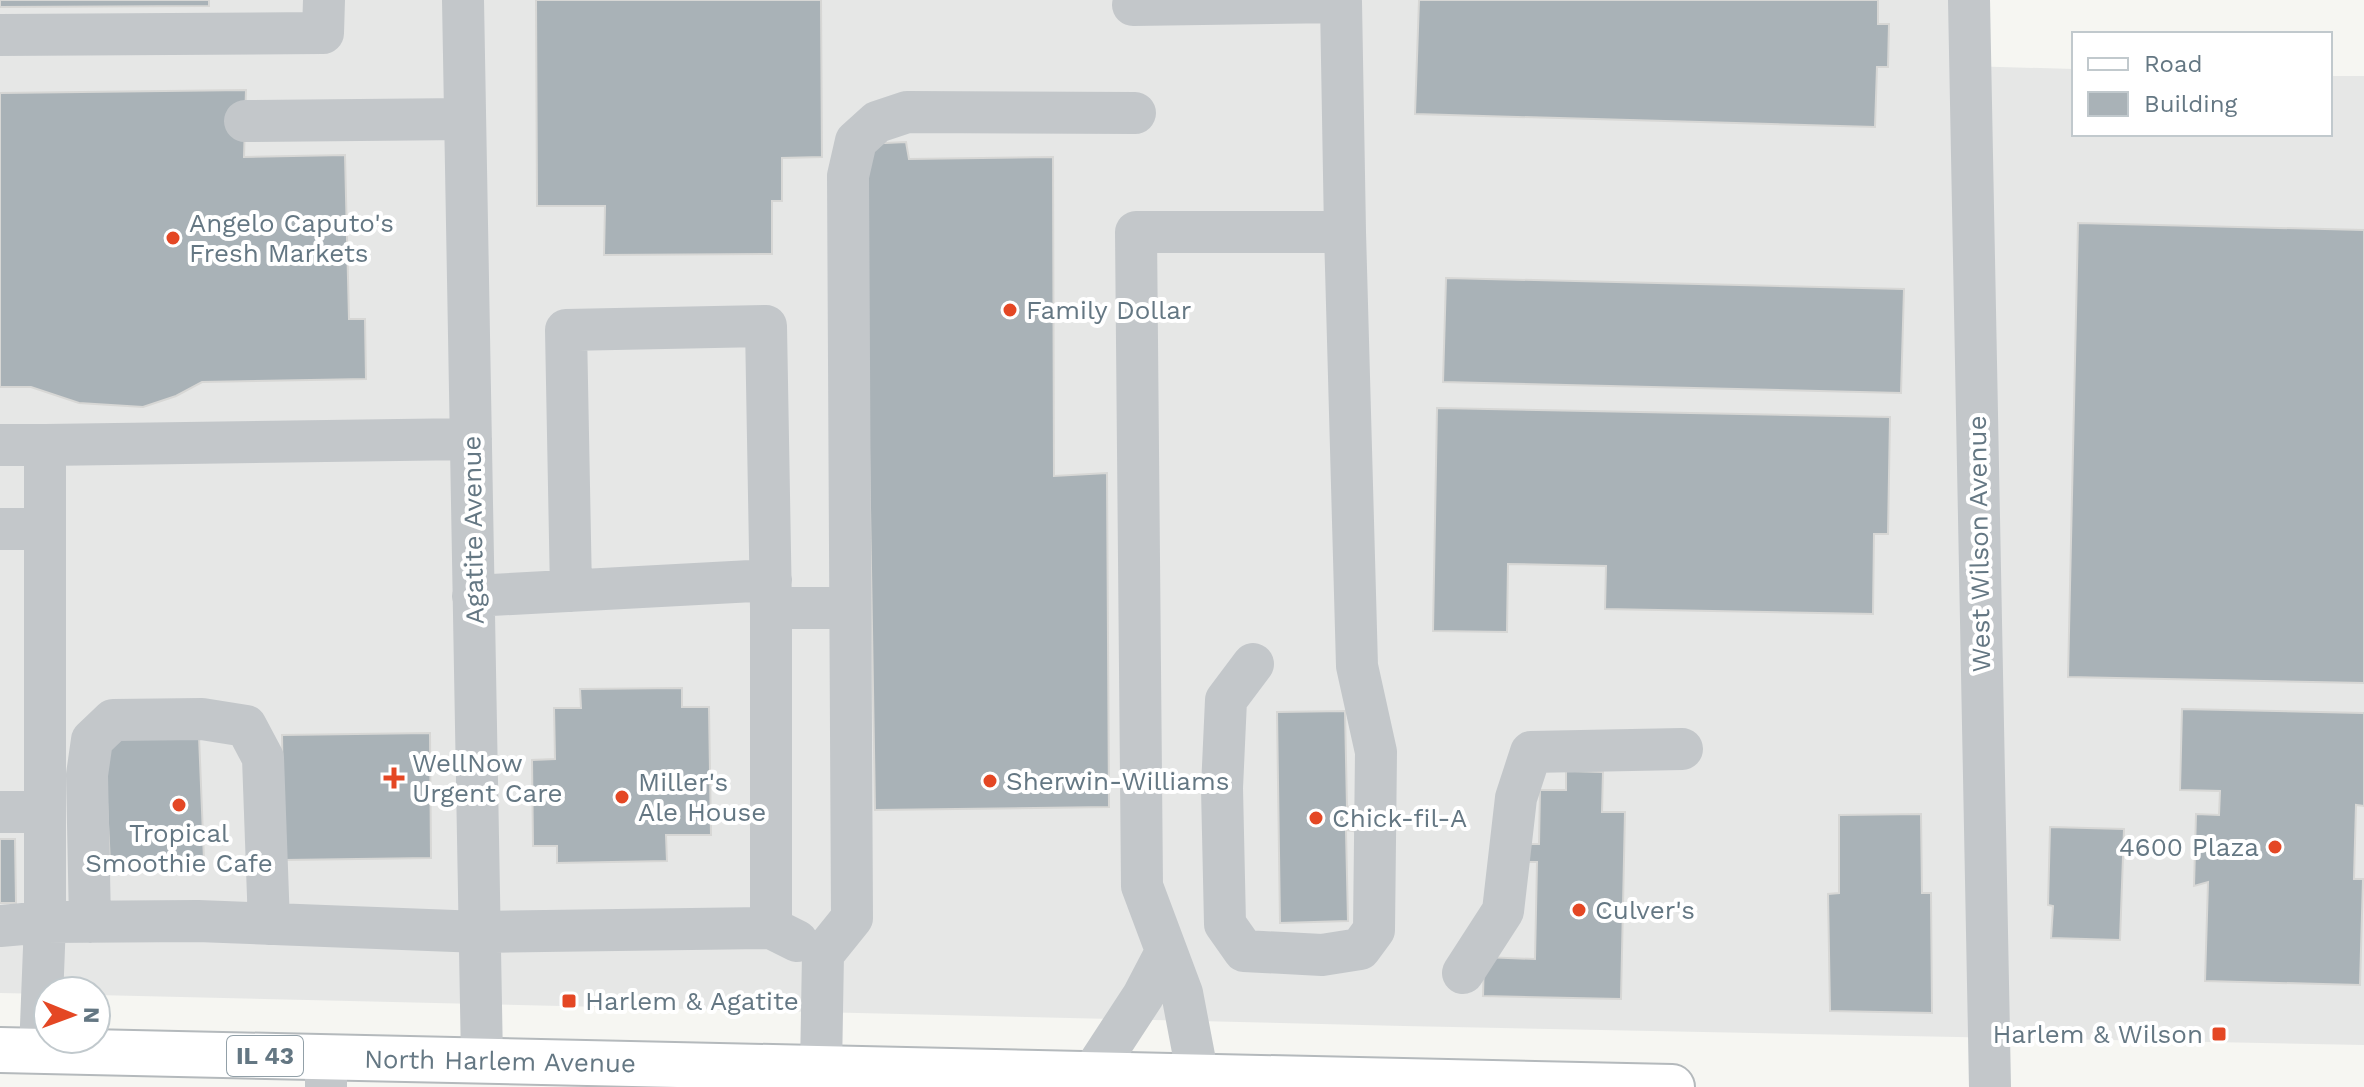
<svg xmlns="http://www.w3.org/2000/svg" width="2364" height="1087" font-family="'Work Sans',sans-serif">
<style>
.built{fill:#e6e7e6}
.building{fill:#a9b2b7;stroke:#d7d7d5;stroke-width:2}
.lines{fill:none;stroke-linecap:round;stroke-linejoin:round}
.major-casing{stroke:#b4b9bc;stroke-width:48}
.minor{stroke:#c3c7ca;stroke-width:42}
.major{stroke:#fff;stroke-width:44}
.poi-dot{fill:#e44724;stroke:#fff;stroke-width:3}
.labels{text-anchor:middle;stroke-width:8;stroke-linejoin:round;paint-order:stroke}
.shield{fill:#fff;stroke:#92a0a8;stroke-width:2}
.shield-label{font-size:24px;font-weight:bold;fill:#647783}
.poi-label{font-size:26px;fill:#647783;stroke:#fff;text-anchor:start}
.street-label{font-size:26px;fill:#647783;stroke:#fff}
</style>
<rect width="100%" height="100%" fill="#f6f6f2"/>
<path class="built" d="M0 0H1964L1966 66 2074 69V134H2330V76H2364V1045L1404 1026 96 995V991H48V994L0 993Z"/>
<path class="building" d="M0 0H209V6L0 7Z
M536 0H821L822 157 782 158V201H772V254L604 255 605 206H537Z
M1419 0H1878V24H1889L1888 67H1877L1875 127 1415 114Z
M246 90 244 157 345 155 349 319H365L366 379 202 382 176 396 143 407 79 403 31 387H0V93Z
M906 142 909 159 1053 157 1054 476 1107 473 1109 807 875 810 864 144Z
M2078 223 2364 230V683L2068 677Z
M1446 278 1904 289 1901 393 1443 382Z
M1437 408 1890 417 1888 534H1874L1873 614 1605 609 1606 566 1508 564 1507 632 1433 631Z
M682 688V707H709L711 835H666L667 861 557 863V846H533L532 760 555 759 554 708H581L580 689Z
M2182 709 2364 713V806L2356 805 2354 879H2363L2360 985 2205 981 2208 882 2194 886 2196 814 2219 815 2220 791 2180 790Z
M1345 711 1347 807 1353 806V831L1346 830 1348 921 1280 923 1277 712Z
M430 733 431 858 284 860 282 735Z
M199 736 204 860 110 864 104 740Z
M1566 771 1603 772 1602 812H1625L1621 999 1483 996 1484 957 1535 959 1537 862H1522L1523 844H1539L1540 790H1566Z
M1921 814 1922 893H1931L1932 1013 1830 1011 1828 894 1839 893V815Z
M2050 827 2124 829 2120 940 2051 938 2053 906 2048 905Z
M0 839H15L16 903H0Z"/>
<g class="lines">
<defs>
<path id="major" d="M0 1050 1672 1087"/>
</defs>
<use href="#major" class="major-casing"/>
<path class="minor" d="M463 0 482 1061
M1969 0 1990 1087
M1133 5 1341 2 1345 232
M0 35 323 33 324 0
M245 121 465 119
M0 445H45
M0 529H45
M571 591 566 330 766 326 771 608
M473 596 771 580
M0 812H45
M90 922 87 775 92 740 113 720 202 719 246 726 263 758 269 924
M0 926 45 922V445L471 439
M797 941 771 928V608H850
M1463 973 1503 911 1516 798 1531 752 1682 749
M40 1051 45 922 198 921 480 932 771 928
M821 1069 823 954 852 918 848 176 856 141 877 122 907 112 1135 113
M1198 1077 1182 993 1142 886 1136 232H1345L1357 666 1376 752 1374 930 1360 949 1322 955 1244 951 1225 924 1222 788 1226 700 1253 664
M326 1087V1058
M1091 1087 1092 1074 1143 996 1166 952"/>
<use href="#major" class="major"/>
</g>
<g class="poi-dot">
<circle cx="173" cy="238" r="8"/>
<circle cx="1010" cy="310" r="8"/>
<path d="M390 766h8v8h8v8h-8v8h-8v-8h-8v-8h8z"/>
<circle cx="990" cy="781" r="8"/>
<circle cx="622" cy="797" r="8"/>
<circle cx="179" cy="805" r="8"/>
<circle cx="1316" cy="818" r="8"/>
<circle cx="2275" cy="847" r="8"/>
<circle cx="1579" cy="910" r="8"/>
<rect x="561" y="993" width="16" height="16" rx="4"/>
<rect x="2211" y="1026" width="16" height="16" rx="4"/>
</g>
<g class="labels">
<rect class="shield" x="227" y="1036" width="76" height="40" rx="6"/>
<g class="shield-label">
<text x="265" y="1064">IL 43</text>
</g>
<g class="poi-label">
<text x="189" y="232">Angelo Caputo's<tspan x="189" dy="30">Fresh Markets</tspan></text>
<text x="1026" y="319">Family Dollar</text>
<text x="412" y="772">WellNow<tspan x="412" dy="30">Urgent Care</tspan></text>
<text x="1006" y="790">Sherwin-Williams</text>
<text x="638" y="791">Miller's<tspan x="638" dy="30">Ale House</tspan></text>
<text x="1332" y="827">Chick-fil-A</text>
<text x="179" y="842" text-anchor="middle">Tropical<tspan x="179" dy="30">Smoothie Cafe</tspan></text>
<text x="2259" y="856" text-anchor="end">4600 Plaza</text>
<text x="1595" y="919">Culver's</text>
<text x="585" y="1010">Harlem &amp; Agatite</text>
<text x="2203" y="1043" text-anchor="end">Harlem &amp; Wilson</text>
</g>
<g class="street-label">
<text transform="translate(473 530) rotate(-91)" y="9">Agatite Avenue</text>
<text transform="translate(1979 544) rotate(-91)" y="9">West Wilson Avenue</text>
<text transform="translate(500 1061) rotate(1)" y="9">North Harlem Avenue</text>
</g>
</g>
<rect x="2072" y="32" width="260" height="104" fill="#ffffff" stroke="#c1c9cd" stroke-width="2"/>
<rect x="2088" y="58" width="40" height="12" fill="#ffffff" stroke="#c1c9cd" stroke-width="2"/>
<text x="2144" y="72" font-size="24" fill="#647783">Road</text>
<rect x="2088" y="92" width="40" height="24" fill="#a9b2b7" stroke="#c1c9cd" stroke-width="2"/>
<text x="2144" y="112" font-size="24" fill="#647783">Building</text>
<g transform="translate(72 1015) rotate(91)"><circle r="38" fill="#ffffff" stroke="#c1c9cd" stroke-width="2"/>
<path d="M0-6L14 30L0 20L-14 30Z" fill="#e44724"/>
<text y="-12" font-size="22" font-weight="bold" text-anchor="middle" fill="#647783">N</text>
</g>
</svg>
